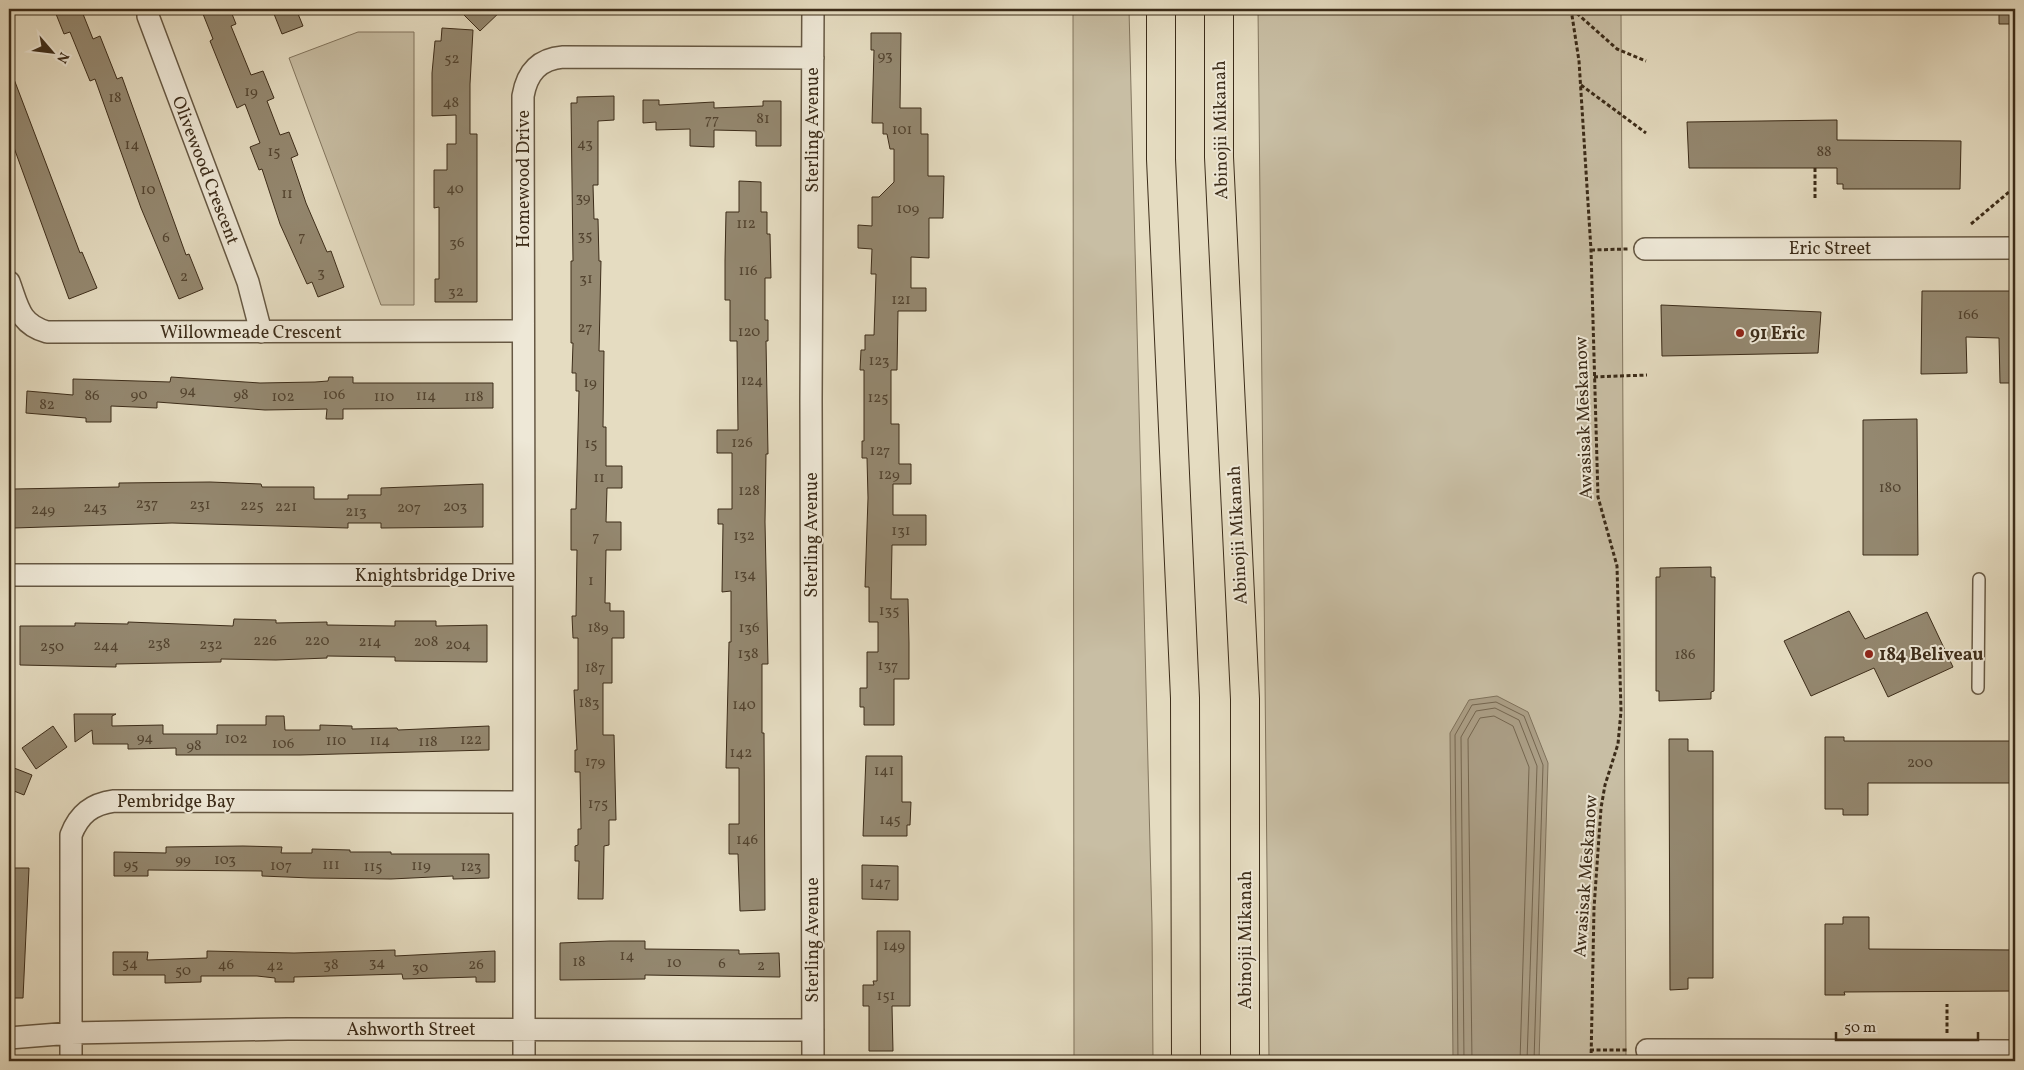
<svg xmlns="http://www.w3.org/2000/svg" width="2024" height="1070" font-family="Vollkorn,serif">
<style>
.green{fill:#c8bea4;stroke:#82755e}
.water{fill:#aca088;stroke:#7f725c}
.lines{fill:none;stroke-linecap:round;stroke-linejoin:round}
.shore{stroke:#746650;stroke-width:1}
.building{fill:#948870;stroke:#3c2c19}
.service-casing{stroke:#665843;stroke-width:14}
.minor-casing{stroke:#665843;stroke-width:24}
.primary-casing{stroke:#3c2c19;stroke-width:30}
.path{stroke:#3c2c19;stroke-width:3;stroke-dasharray:4 2.5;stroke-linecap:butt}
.service{stroke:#eee8d7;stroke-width:11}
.minor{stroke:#eee8d7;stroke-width:21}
.primary{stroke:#e5dcc1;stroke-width:28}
.poi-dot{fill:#8f2418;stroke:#eee8d7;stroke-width:2}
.labels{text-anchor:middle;stroke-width:4;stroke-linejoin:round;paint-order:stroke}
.number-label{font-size:15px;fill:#52432f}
.street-label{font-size:18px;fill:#3c2c19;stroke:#eee8d7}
.poi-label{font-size:18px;font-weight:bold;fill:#3c2c19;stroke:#eee8d7;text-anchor:start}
</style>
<rect width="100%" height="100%" fill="#e5dcc1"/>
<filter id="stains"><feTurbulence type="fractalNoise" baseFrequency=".004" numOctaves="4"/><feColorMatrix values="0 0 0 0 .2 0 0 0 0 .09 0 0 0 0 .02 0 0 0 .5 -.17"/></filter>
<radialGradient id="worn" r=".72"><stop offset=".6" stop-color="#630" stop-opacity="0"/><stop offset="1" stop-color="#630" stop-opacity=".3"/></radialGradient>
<path class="green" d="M1073 9H1129L1152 924 1153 1061H1074Z
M1258 9H1621L1626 1061H1269Z
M358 32H414V305H381L289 58Z"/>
<path class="water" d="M1497 696 1528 712 1548 763 1539 1061H1453L1450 733 1469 700Z"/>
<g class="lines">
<path class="shore" d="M1458 1061 1455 735 1472 705 1496 702 1524 716 1543 765 1534 1061
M1464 1061 1461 737 1476 711 1495 708 1519 720 1537 766 1527 1061
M1472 1061 1468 739 1480 718 1494 716 1513 726 1529 767 1520 1061"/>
</g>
<path class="building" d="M54 9H81L93 39 100 36 117 79 122 77 186 255 189 254 203 289 179 299 141 208 95 79 90 81 70 32 64 34Z
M201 9H230L236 24 231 26 251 75 263 71 274 98 267 101 280 135 289 132 298 155 291 158 306 203 327 252 331 251 344 287 318 297 312 282 307 284 280 224 262 169 259 170 250 147 260 143 245 104 237 108 210 41 213 39Z
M272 9H296L303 26 282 34Z
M458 9H503L480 31Z
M1999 9H2015V24H1999Z
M442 28 473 30 470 84V134H477V302H435V279H439V207L434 208V170H447V144H456V115L432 116V73L435 41H441Z
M871 33H901L900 108H921V134H928V176H944L943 218H929V258L911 257V288H926V311H898L897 370H891V424H899V464H911V484H893V515H926V545H892L891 599H908L909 643V679H894V725H864V707H860V688H867V652H878V622H869V587H865L868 498 867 458H862V441H864V370H860L861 350H865V335H874L876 274H871L872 249 858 248V225L872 226V197H879L894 182V149H890L887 134H883V123H872L874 50H871Z
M9 66 80 253 82 252 97 288 69 299 9 134Z
M614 96V120L598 121V185H593L594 219H598L599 261H601L599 351H604L603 427H606V466H622V488H607L606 522H621V550H606L605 603H610V611H624V638H612V683H603V735H614L616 820H609V845L604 846 603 899H578L579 861H575V846L578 845V829H581L580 772H575V750H577L574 690H578V638H573L572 616H576L577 550H571V509H576L579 391H576V373H572L573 343H571V261H573L571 103H577V97Z
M643 100H659V105L714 102V108L763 106V101H781V146H756V131L714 130V147L690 146V129L656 130V122L643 123Z
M1837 120V140L1961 141 1960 189H1843V184H1837V168H1689L1687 122Z
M739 181 761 182V212H767V234H770L771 278H765V320H768V341H766L768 454H766L765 522 768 664H762V733H764L765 910 740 911 738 854H729V824H739V768H726L729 642H731V591L722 592 723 524H718V509H732V453H717V430H738L737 341H730V300H725V261L726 212H739Z
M1922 291H2015V383H2000L1999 338 1966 337 1967 373 1921 374Z
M1661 305 1821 312 1818 353 1662 356Z
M171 377 260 383 315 382 328 381 329 377H353V383H493V408L343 409V419H326L327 409 265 410 157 402V408L111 406V422H86V418L26 413 27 391 73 395V379L170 382Z
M1917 419 1918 555H1863V420Z
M210 482 261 484 262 487H314V499H348V495H381V488L483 484V527L381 528V523H348V528L172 523 14 528V489L119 487V483Z
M1711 567V577H1715L1714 691 1711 692V699L1659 701V691H1656V577H1660V568Z
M1849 611 1865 639 1927 612 1953 667 1888 697 1874 668 1811 696 1784 641Z
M234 619 276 620V623L327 622V625L395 626V621H436V626L487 625V662L395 661V657L327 656V658L276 660 221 659V662L116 664V667L20 665V626H75V623L128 624V622L233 626Z
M74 714H116L112 716V726L163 725V734H217V725H266V716H284L285 730H320V725L352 726V729L397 728 398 730 489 726V750L300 755H176V748L128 749V744H93L92 730 75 742Z
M53 726 67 747 36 769 22 748Z
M1825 737H1844V741H2015V783H1868V815H1843V809H1825Z
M1669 739H1688V751H1713V978H1688V989L1670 990Z
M866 756H902V802H911L910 825H907V836H863Z
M9 766 32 775 24 795 9 789Z
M243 846 282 847 281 853H312V849L350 850V852H391V854H489V878L453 879V876L391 879 311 878 262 876V871L148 870V876H114V852L166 853V847Z
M862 865 898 866V900L862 899Z
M9 868H29L23 998H9Z
M1843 917H1869V949L2015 950V991L1844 992 1845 995H1825V924H1843Z
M877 931H910V1006H892L893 1051H869V1006H863V985H874L873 981H877Z
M610 941H645V949L739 950V954L779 953 780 977 645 975V979L560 980V943Z
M395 950V956L495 951V982H476V977L403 979 402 974 294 977V982H275V978L257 976H201V982L165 983V975H113V952H148L147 960 207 958V951L294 953Z"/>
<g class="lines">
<defs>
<path id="service" d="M1978 688 1979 579"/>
<path id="minor" d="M148 9V16L248 282 261 332
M813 9 811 400 813 1061
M1645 249 2015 248
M9 282C18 306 19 324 47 332L523 331
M9 575H524V1061
M524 575 523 96C527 73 539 59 563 57L813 58
M9 1038 71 1033 288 1029 813 1030
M1647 1050 2015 1051
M71 1061V835C79 814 92 804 114 801L524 802"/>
<path id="primary" d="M1161 9V159L1185 698 1186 1061
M1219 9V157L1245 699V1061"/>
</defs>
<use href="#service" class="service-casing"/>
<use href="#minor" class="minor-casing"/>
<use href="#primary" class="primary-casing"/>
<path class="path" d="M1571 9 1579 61 1591 250 1598 497 1617 566 1621 711 1618 744 1605 785 1601 808 1594 908 1591 1061
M1572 9 1617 49 1646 61
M1581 85 1646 133
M1815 198V168
M1971 224 2015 187
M1591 250 1628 249
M1594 377 1647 375
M1947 1033V1004
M1590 1050H1628"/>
<use href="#service" class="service"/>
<use href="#minor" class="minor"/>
<use href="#primary" class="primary"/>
</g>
<g class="poi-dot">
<circle cx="1740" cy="333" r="5"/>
<circle cx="1869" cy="654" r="5"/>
</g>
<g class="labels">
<g class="number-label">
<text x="885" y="60">93</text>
<text x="452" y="63">52</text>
<text x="251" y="96">19</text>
<text x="115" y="102">18</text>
<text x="451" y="107">48</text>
<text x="763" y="123">81</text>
<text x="712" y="124">77</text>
<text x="902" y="134">101</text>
<text x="585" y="148">43</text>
<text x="132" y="149">14</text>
<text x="274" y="156">15</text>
<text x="1824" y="156">88</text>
<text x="455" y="193">40</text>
<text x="148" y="194">10</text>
<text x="287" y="198">11</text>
<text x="583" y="202">39</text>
<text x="908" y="213">109</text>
<text x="746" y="228">112</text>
<text x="585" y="240">35</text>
<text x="302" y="241">7</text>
<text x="166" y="242">6</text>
<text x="457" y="247">36</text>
<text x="748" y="275">116</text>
<text x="321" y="277">3</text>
<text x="184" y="281">2</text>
<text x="586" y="283">31</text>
<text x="456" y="296">32</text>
<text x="901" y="304">121</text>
<text x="1968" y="319">166</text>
<text x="585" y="332">27</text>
<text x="749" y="336">120</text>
<text x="879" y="365">123</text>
<text x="752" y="385">124</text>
<text x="590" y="387">19</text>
<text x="188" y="395">94</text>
<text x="139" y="399">90</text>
<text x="241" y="399">98</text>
<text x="334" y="399">106</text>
<text x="92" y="400">86</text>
<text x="426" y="400">114</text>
<text x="283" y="401">102</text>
<text x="384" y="401">110</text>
<text x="474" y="401">118</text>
<text x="878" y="402">125</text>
<text x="47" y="409">82</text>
<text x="742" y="447">126</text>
<text x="591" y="448">15</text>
<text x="880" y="455">127</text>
<text x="889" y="479">129</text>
<text x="599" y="482">11</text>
<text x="1890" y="492">180</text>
<text x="749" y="495">128</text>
<text x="147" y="508">237</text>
<text x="200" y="509">231</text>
<text x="252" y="510">225</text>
<text x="286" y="511">221</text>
<text x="455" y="511">203</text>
<text x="95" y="512">243</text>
<text x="409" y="512">207</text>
<text x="43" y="514">249</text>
<text x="356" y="516">213</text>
<text x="901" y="535">131</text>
<text x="744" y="540">132</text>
<text x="596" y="541">7</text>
<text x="745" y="579">134</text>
<text x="591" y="585">1</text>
<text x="889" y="615">135</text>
<text x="598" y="632">189</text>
<text x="749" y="632">136</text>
<text x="265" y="645">226</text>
<text x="317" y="645">220</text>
<text x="370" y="646">214</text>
<text x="426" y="646">208</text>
<text x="159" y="648">238</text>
<text x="211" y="649">232</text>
<text x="458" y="649">204</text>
<text x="106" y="650">244</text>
<text x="52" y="651">250</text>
<text x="748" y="658">138</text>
<text x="1685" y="659">186</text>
<text x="888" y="670">137</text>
<text x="595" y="672">187</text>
<text x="589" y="707">183</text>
<text x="744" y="709">140</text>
<text x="145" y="742">94</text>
<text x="236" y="743">102</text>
<text x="471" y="744">122</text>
<text x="336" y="745">110</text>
<text x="380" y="745">114</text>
<text x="428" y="746">118</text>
<text x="283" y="748">106</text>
<text x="194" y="750">98</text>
<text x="741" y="757">142</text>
<text x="595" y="766">179</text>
<text x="1920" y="767">200</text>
<text x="884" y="775">141</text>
<text x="598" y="808">175</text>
<text x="890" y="824">145</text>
<text x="747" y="844">146</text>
<text x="183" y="864">99</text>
<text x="225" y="864">103</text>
<text x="131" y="869">95</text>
<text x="331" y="869">111</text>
<text x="281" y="870">107</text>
<text x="421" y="870">119</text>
<text x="373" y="871">115</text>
<text x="471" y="871">123</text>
<text x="880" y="887">147</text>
<text x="894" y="950">149</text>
<text x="627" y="960">14</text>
<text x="579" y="966">18</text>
<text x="377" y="967">34</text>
<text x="674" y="967">10</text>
<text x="130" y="968">54</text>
<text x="722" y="968">6</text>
<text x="226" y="969">46</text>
<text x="331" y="969">38</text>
<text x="476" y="969">26</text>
<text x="275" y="970">42</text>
<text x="761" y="970">2</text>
<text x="420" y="972">30</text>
<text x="183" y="975">50</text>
<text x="886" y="1000">151</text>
</g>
<g class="street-label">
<text transform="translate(812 130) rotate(-90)" y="6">Sterling Avenue</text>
<text transform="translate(1220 130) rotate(-91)" y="6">Abinojii Mikanah</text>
<text transform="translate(206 170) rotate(69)" y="6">Olivewood Crescent</text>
<text transform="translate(523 179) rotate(-90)" y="6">Homewood Drive</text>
<text x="1830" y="254">Eric Street</text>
<text x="251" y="338">Willowmeade Crescent</text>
<text transform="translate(1583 418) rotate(-92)" y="6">Awasisak Mēskanow</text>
<text transform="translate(811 535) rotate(-90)" y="6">Sterling Avenue</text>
<text transform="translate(1237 535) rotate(-93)" y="6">Abinojii Mikanah</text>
<text x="435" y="581">Knightsbridge Drive</text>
<text x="176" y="807">Pembridge Bay</text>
<text transform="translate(1585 876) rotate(-86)" y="6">Awasisak Mēskanow</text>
<text transform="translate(812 940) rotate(-90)" y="6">Sterling Avenue</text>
<text transform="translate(1245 940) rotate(-90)" y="6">Abinojii Mikanah</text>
<text x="411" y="1035">Ashworth Street</text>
</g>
<g class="poi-label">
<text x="1750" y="339">91 Eric</text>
<text x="1879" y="660">184 Beliveau</text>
</g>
</g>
<rect width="2024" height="1070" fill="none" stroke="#e5dcc1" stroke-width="30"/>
<rect x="10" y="10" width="2004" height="1050" fill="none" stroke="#3c2c19" stroke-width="2.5"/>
<rect x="15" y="15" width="1994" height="1040" fill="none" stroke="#3c2c19"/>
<g transform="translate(52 52) rotate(118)" stroke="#eee8d7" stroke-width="4" paint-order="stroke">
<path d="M0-4L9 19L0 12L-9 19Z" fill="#3c2c19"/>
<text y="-8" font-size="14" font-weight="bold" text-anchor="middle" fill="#3c2c19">N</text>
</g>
<path d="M1836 1032v8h142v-8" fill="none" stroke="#3c2c19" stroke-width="2.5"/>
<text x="1844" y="1032" font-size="15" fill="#3c2c19" stroke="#eee8d7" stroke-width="4" paint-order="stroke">50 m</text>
<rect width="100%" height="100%" filter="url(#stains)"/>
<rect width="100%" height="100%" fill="url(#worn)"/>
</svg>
